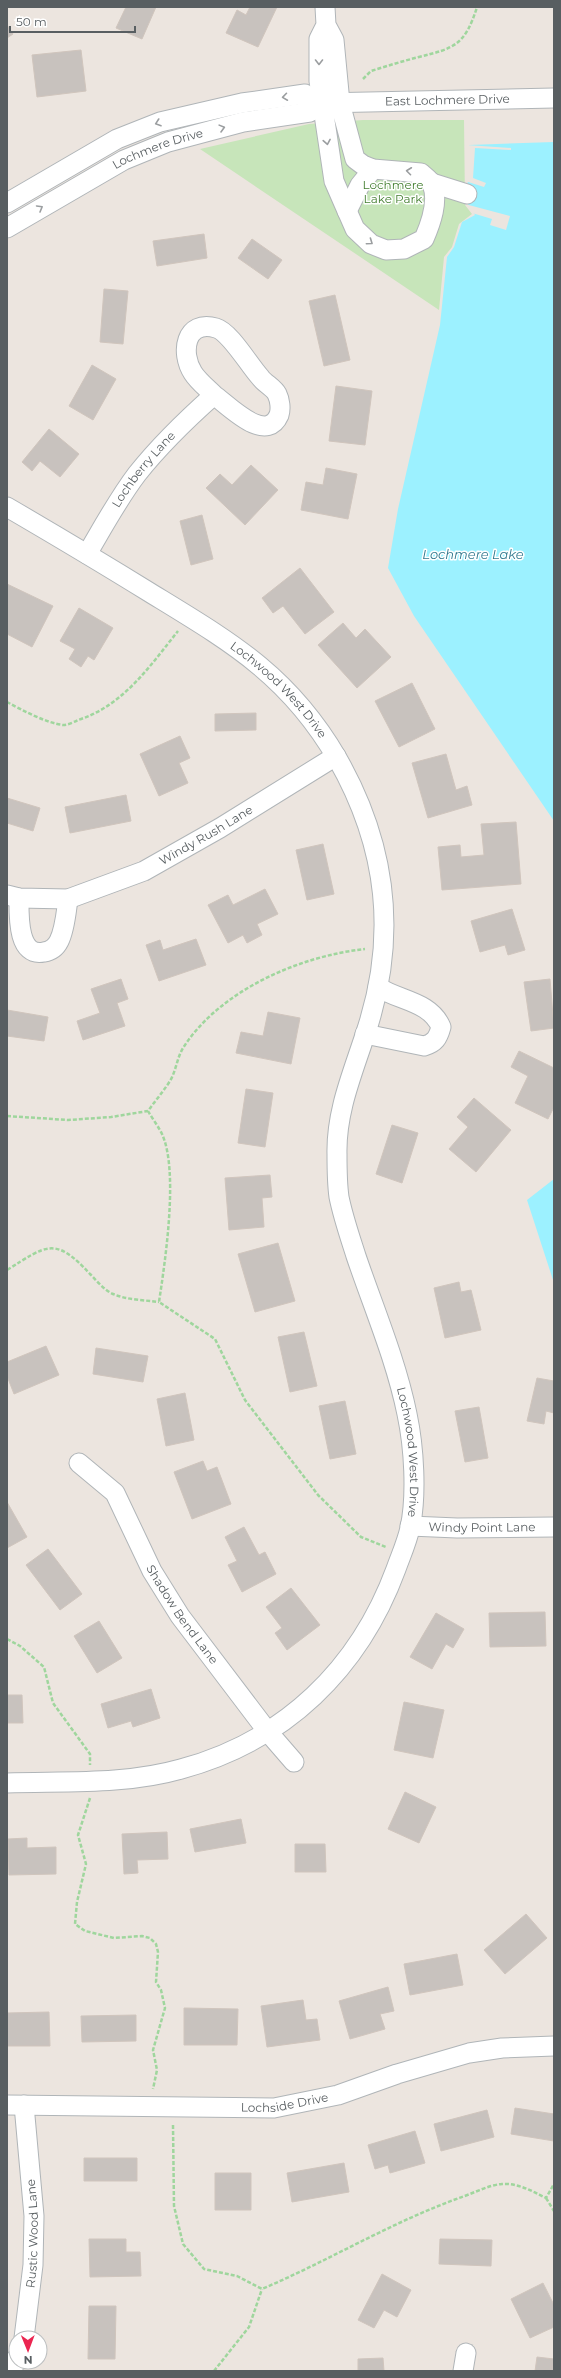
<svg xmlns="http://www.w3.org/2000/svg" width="561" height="2378" font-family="Montserrat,sans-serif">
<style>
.green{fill:#c7e5ba}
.water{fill:#9cf1ff}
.pier{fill:#ece5df}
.building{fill:#c8c2be;stroke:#d0c5bd}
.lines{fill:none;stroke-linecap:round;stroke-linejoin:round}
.minor-casing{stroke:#b0b5b8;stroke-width:21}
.path{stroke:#9fd69d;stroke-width:2.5;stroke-dasharray:4 2;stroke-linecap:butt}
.minor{stroke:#fff;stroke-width:19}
.oneway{stroke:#9b9ea0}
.labels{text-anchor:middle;stroke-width:3;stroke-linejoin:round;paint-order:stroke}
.street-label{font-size:12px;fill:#585e61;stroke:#fff}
.park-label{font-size:12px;fill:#447f31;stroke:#fff}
.water-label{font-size:13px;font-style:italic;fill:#30798e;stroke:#fff}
</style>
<rect width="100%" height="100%" fill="#ece5df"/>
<path class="green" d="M363 120H464L465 205 472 214 459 224 452 247 444 257 439 310 200 149 309 124Z"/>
<path class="water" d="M554 142V821L414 616 388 568 398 509 440 325 447 257 454 247 462 222 475 215 467 203 469 145Z
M554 1179V1283L527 1200Z"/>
<path class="pier" d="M467 145 511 148V150L475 148 473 178 486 183 484 187 465 181Z
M465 204 510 216 506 230 490 225 492 219 472 213Z"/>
<path class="building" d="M126 7H156L142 39 116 28Z
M250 7H277L258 47 226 33 237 10 246 15Z
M7 25 13 34 7 38Z
M81 50 86 91 37 97 32 55Z
M204 234 207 258 157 266 153 241Z
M252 239 282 260 268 279 238 258Z
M104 289 128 291 123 344 100 342Z
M335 295 350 360 324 366 309 301Z
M92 365 116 379 93 420 69 406Z
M336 386 372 391 365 445 329 441Z
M49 429 79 454 60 477 40 461 32 471 22 462Z
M251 465 278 490 245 525 206 488 220 474 232 485Z
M326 468 357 474 348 519 301 510 306 482 323 485Z
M202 515 213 559 191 565 180 521Z
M300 568 334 612 305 634 283 606 273 613 262 598Z
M7 584 53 606 32 647 7 634Z
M79 608 113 628 94 660 88 656 81 667 69 659 75 649 60 641Z
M343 623 356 638 365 629 391 657 357 688 318 645Z
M412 683 435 729 399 747 375 701Z
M256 713V730L215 731V714Z
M180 736 190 758 179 763 188 783 159 796 140 754Z
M446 754 456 790 467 786 472 805 428 818 412 763Z
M126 795 131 821 70 833 65 807Z
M7 798 40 808 33 831 7 823Z
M516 822 521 884 442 890 438 847 460 845 461 857 484 855 481 824Z
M323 844 334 894 307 900 296 850Z
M265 889 278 914 257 924 262 935 247 943 243 935 228 943 208 905 228 895 233 905Z
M512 909 525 950 508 955 505 945 480 952 471 921Z
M196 939 206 965 159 981 146 945 160 940 163 950Z
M121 979 128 999 117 1003 125 1026 83 1040 77 1021 100 1013 91 989Z
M550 979 554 1028 531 1031 524 982Z
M7 1010 48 1017 44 1041 7 1036Z
M268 1012 300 1018 291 1064 236 1053 241 1032 263 1036Z
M519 1051 554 1068V1107L548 1119 515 1103 528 1076 511 1067Z
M246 1089 273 1093 265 1147 238 1143Z
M474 1098 511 1130 476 1172 449 1149 468 1127 457 1117Z
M392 1125 418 1133 402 1183 376 1174Z
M270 1175 272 1197 262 1198 264 1227 229 1230 225 1178Z
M278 1243 295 1301 255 1312 238 1254Z
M459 1282 461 1292 471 1290 481 1330 445 1338 434 1288Z
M304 1332 317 1386 290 1392 278 1337Z
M46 1346 59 1375 14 1394 7 1376V1362Z
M96 1348 148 1356 143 1382 93 1374Z
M537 1378 554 1381V1413L546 1411 544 1424 527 1421Z
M185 1393 194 1440 166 1446 157 1399Z
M345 1401 356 1454 330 1459 319 1406Z
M479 1407 488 1458 465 1462 455 1411Z
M203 1461 207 1471 217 1467 231 1504 192 1519 174 1472Z
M7 1502 27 1537 7 1548Z
M244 1527 259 1555 265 1552 276 1574 242 1592 228 1565 237 1561 225 1537Z
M48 1549 82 1594 60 1610 26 1565Z
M291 1588 320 1625 287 1650 275 1633 282 1628 266 1607Z
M545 1612 546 1646 490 1647 489 1613Z
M436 1613 464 1629 453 1648 446 1644 432 1669 410 1657Z
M99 1621 122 1658 97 1673 74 1636Z
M151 1689 160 1718 133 1727 131 1721 108 1728 101 1704Z
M7 1695H22L23 1723H7Z
M404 1702 444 1710 433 1758 394 1750Z
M405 1792 436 1807 419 1843 388 1829Z
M241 1819 246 1843 195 1852 190 1829Z
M167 1832 168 1859 137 1860 138 1873 124 1874 122 1834Z
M27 1838V1848L56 1847V1874L9 1875 8 1839Z
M295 1844H325L326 1872H295Z
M526 1914 547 1938 505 1974 484 1950Z
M457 1954 463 1985 410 1995 404 1964Z
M388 1987 394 2011 380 2014 385 2029 350 2039 339 2001Z
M303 2000 306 2020 317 2019 320 2040 267 2047 261 2006Z
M184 2008 238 2009 237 2045H184Z
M49 2012 50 2046H7V2013Z
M136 2015V2041L82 2042 81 2016Z
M515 2108 554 2114V2141L511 2134Z
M487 2110 494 2137 441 2151 434 2124Z
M415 2131 425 2163 390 2173 388 2165 375 2169 368 2145Z
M84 2158H137V2181H84Z
M344 2163 349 2192 292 2202 287 2173Z
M215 2173H251V2210H215Z
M89 2239H126V2252H140L141 2276 90 2277Z
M440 2239 492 2240 491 2266 439 2264Z
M382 2274 411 2290 397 2317 384 2310 374 2328 358 2320Z
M543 2283 554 2305V2327L530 2338 511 2299Z
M89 2306H116L115 2359H88Z
M537 2357 554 2359V2371H535Z
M383 2358 384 2371H358V2359Z"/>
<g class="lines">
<defs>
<g id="minor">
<path d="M325 7 326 25 334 40 340 103 355 159 363 165 373 169 421 173C424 176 430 180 432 184 439 201 431 223 424 239L404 249 386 250 371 244 355 229 344 204 334 181 319 81V39L326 25"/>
<path d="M432 183 467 194"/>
<path id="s1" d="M7 203 117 139 160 122 242 103 305 94 321 103 554 98"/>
<path d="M347 211 360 185 373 169"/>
<path id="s2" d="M7 228 124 160 168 142 243 122 310 112 321 103"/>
<path id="s3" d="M7 507C55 535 102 563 149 592 229 641 288 674 337 758 388 847 398 938 365 1035 352 1075 336 1112 337 1154 337 1168 337 1183 339 1197 343 1217 350 1237 356 1256 374 1309 396 1360 407 1414 414 1447 417 1495 410 1528 407 1542 401 1555 396 1569 359 1669 285 1741 181 1769 125 1785 64 1781 7 1783"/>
<path id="s4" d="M87 554C103 527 118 499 137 474 160 445 187 419 214 395 228 405 266 445 279 415 281 409 280 400 277 394 274 388 264 383 260 377 249 365 230 332 216 328 185 319 180 353 193 373 198 381 207 388 214 395"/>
<path id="s5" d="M7 895 19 898 68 899 144 871 220 828 336 756"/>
<path d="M19 898C19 914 17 958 44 952 51 951 56 947 59 941 65 929 66 913 68 899"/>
<path d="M365 1034 424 1046C435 1043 438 1038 441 1027 430 1001 399 1001 378 987"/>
<path id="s6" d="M79 1463 115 1493 152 1571 180 1616 268 1732 294 1762"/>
<path id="s7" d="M410 1526 457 1528 554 1527"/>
<path id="s8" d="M7 2105 274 2108 338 2095 397 2074 469 2053 502 2048 554 2046"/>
<path id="s9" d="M24 2338 33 2265 34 2216 24 2105"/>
<path d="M12 2371 16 2359"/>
<path d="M463 2371 466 2353"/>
</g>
</defs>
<use href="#minor" class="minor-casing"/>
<path class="path" d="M363 79 371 71C387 66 403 61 419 57 455 48 465 45 477 7
M7 702C22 710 46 723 63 725 68 725 74 722 78 720 123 706 150 666 178 631
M148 1111C152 1118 158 1126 162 1134 179 1171 165 1262 159 1302L215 1339 245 1400 318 1495 361 1537 386 1547
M7 1116 68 1120 111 1117 148 1111C155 1101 163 1092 170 1081 176 1071 177 1058 183 1048 220 990 300 956 365 949
M7 1270C47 1245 55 1236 90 1274 97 1281 104 1290 113 1294 127 1300 144 1300 159 1302
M7 1639 20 1646 44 1667 53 1703 90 1754V1765
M90 1798 78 1835 86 1864 77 1902 75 1924 85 1931 114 1938 142 1936 150 1938 156 1944 158 1952 156 1982 161 1990 165 2008 153 2050 157 2070 153 2089
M173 2125 174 2206 183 2244 204 2269 237 2276 262 2289C328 2261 390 2223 459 2198 472 2194 488 2185 502 2184 518 2183 532 2191 546 2198L554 2184
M546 2198 554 2211
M214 2371 249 2327 262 2289"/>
<use href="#minor" class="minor"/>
</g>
<defs><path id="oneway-chevron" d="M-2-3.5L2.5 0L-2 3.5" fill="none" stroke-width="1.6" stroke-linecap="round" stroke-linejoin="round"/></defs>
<g class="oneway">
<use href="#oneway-chevron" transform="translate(319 62) rotate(90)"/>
<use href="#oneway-chevron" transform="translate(285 97) rotate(172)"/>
<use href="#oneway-chevron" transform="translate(158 123) rotate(161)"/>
<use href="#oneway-chevron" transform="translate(222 128) rotate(-15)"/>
<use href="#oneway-chevron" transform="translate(327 142) rotate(80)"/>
<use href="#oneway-chevron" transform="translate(409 171) rotate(-173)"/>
<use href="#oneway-chevron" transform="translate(40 208) rotate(-30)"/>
<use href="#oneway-chevron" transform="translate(370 242) rotate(35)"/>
</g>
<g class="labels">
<g class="street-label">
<text dy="4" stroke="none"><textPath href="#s1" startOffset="466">East Lochmere Drive</textPath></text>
<text dy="4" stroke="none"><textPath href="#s2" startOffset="171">Lochmere Drive</textPath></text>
<text dy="4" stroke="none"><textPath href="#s4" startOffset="102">Lochberry Lane</textPath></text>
<text dy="4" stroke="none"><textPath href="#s3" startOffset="329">Lochwood West Drive</textPath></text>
<text dy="4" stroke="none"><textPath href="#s5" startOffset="214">Windy Rush Lane</textPath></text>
<text dy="4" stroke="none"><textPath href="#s3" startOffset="1139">Lochwood West Drive</textPath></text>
<text dy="4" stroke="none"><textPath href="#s7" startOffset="72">Windy Point Lane</textPath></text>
<text dy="4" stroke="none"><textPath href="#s6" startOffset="186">Shadow Bend Lane</textPath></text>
<text dy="4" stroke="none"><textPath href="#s8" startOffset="278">Lochside Drive</textPath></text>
<text dy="4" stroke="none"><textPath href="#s9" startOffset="105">Rustic Wood Lane</textPath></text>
</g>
<g class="park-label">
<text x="393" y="189">Lochmere<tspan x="393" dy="14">Lake Park</tspan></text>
</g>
<g class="water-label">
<text x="473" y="559">Lochmere Lake</text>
</g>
</g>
<rect width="561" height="2378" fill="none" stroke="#585e61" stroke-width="16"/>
<g transform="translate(28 2350) rotate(179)"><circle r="19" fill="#ffffff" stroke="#bcbfc0"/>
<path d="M0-3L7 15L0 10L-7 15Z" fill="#eb2550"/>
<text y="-6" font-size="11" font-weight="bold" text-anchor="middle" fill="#585e61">N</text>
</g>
<path d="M10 26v6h125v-6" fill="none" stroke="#585e61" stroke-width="2"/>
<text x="16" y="26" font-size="12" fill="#585e61" stroke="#ffffff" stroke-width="3" paint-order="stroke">50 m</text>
</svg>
